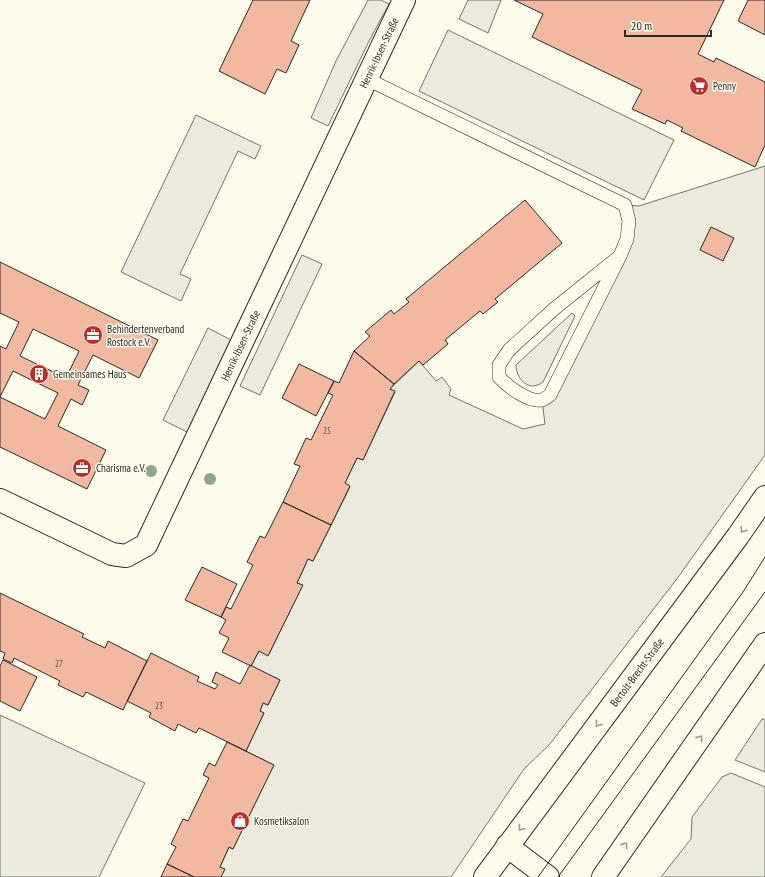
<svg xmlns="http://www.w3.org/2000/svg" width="765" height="877" font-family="'PT Sans Narrow',sans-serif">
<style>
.green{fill:#ecebdb;stroke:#74746e}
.parking{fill:#eceadb;stroke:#74746e}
.building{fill:#f2b8a0;stroke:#2b2b2b;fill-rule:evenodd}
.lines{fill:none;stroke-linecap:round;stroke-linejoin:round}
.service-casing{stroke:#2b2b2b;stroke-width:14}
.minor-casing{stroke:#2b2b2b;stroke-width:24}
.secondary-casing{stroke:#2b2b2b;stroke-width:24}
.service{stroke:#fdfbea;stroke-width:13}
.minor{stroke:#fdfbea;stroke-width:22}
.secondary{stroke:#fdfbea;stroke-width:22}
.tram{stroke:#2b2b2b;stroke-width:1}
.tree{fill:#8ea78a}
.oneway{stroke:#9e9d94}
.labels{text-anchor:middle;stroke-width:3;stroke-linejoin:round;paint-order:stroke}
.number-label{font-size:9px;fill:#5d4e48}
.street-label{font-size:11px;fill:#2b2b2b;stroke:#fdfbea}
.poi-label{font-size:11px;fill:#2b2b2b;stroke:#fdfbea;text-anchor:start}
</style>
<rect width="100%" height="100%" fill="#fdfbea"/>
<path class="green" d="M765 166V455L679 576 549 745 524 769 451 877H221L220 867 229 847 233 849 273 765 246 751 264 713 260 711 263 703 268 705 280 680 251 666 259 651 268 655 270 652 302 586 297 583 308 559 313 561 350 487 345 483 357 458 363 460 395 392 390 389 419 361 436 381 442 377 451 389 449 395 523 429 545 424 542 400 620 256 625 205 639 206Z
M572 313 575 316 543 382C529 393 516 379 516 365Z
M762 719H765V772L735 760Z
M731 773 765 787V877H661L691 839 692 817 722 777Z"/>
<path class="parking" d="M368 0H381L389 4 369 41 328 126 311 118 336 61Z
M468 0H501L488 33 459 19Z
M448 30 674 140 644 200 419 91Z
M196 115 261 146 255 159 238 151 180 274 191 279 181 301 121 272Z
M302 255 322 264 260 395 240 386Z
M208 328 231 340 187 432 163 420Z
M0 715 145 783 99 877H0Z"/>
<path class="building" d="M253 0H310L291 41 299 45 286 73 277 69 265 94 219 71Z
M514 0H724L698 54 714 62 716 58 765 82V145L755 167 681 131 683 128 667 120 665 124 632 109 642 90 532 37 543 14Z
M748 0H765V35L738 21Z
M525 200 562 243 495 299 498 302 483 314 480 311 445 340 448 344 423 365 419 361 394 384 354 351 370 336 365 332 391 310 394 314 409 302 406 299Z
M711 227 734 238 723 261 700 250Z
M0 262 158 340 139 378 93 355 78 385 89 390 85 399 82 405 71 399 58 426 106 450 87 489 0 447V397L45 419 58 393 13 371 0 397V346L6 349 19 322 0 313ZM33 329 79 351 66 378 20 356Z
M354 351 394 384 390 389 395 391 363 460 357 458 345 483 350 486 331 525 283 502 300 466 294 464 306 438 311 440 333 395 328 393 334 381 339 383Z
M299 364 334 381 316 416 282 398Z
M283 502 331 525 313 561 308 559 297 583 303 585 268 656 259 651 251 666 222 652 229 638 219 633 226 620 221 617 226 607 231 609 253 565 247 562 260 536 265 538Z
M202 567 237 584 221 617 185 600Z
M0 593 84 634 82 637 105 648 108 641 147 661 123 710 86 692 83 697 58 685 60 681 14 658 12 663 3 659 5 653 0 651Z
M151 653 199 677 197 681 215 689 218 685 212 682 216 672 240 684 250 665 280 680 268 705 263 703 260 711 264 713 246 751 199 728 196 733 178 724 175 731 149 717 151 713 127 701Z
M3 660 37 677 20 711 0 701V666Z
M227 742 274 765 233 849 229 847 220 867 225 869 221 877H194L167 864 176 847 171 844 183 819 188 821 209 778 203 775 209 763 215 766Z
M167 864 194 877H161Z"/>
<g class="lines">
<defs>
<path id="service" d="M367 79 625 205 629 221 627 239 620 256 554 309 509 350 499 365V377C507 386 529 403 542 400 545 399 548 396 550 395L620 256"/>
<g id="minor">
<path id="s1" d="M0 500 112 554 126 556 146 545 404 0"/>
</g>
<g id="secondary">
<path d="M507 846 548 877"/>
<path id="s2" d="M485 877 738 536 765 497"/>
<path d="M603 877 765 644"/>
</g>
</defs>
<use href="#service" class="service-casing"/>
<use href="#minor" class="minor-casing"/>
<use href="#secondary" class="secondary-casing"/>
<use href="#service" class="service"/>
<use href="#minor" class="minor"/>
<use href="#secondary" class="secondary"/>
<path class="tram" d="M538 877 743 592 765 557
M558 877 765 592"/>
</g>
<g class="tree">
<circle cx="151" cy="471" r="6"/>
<circle cx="210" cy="479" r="6"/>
</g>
<defs><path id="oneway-chevron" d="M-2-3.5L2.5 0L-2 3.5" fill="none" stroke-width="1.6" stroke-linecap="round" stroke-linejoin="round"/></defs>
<g class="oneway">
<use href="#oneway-chevron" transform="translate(743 530) rotate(124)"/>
<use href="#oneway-chevron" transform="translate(598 724) rotate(127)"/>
<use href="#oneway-chevron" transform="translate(700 738) rotate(-55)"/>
<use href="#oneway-chevron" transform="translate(521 828) rotate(127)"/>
<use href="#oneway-chevron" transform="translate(625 845) rotate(-55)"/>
</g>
<defs>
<symbol id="supermarket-disc" viewBox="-11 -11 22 22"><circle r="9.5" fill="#c62828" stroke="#fdfbea"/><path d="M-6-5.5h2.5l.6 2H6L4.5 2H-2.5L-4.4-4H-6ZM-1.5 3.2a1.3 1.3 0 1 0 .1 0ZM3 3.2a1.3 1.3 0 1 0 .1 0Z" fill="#fff"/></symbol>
<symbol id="office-disc" viewBox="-11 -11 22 22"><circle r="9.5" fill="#c62828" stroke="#fdfbea"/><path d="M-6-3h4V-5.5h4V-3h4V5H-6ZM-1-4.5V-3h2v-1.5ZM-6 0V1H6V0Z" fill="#fff"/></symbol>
<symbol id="building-disc" viewBox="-11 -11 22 22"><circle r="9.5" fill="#c62828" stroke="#fdfbea"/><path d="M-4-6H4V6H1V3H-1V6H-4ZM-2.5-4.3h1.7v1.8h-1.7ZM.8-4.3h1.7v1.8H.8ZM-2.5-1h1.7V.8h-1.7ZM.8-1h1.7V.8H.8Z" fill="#fff"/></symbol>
<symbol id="shop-disc" viewBox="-11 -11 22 22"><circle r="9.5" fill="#c62828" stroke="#fdfbea"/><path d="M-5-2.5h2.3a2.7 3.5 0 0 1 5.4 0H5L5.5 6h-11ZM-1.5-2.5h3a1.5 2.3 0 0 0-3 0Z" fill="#fff"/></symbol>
</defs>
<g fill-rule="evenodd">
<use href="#supermarket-disc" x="688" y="75" width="22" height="22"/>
<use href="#office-disc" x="82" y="324" width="22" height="22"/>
<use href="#building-disc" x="28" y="363" width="22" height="22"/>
<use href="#office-disc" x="71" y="457" width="22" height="22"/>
<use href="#shop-disc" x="229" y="810" width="22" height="22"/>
</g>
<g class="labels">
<g class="number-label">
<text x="327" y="434">25</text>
<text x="59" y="667">27</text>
<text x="159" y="709">23</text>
</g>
<g class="street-label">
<text dy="4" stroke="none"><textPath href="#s1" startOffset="706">Henrik-Ibsen-Straße</textPath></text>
<text dy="4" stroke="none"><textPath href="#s1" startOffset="382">Henrik-Ibsen-Straße</textPath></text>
<text dy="4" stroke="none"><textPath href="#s2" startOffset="255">Bertolt-Brecht-Straße</textPath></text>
</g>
<g class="poi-label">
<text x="713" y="90">Penny</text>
<text x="107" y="333">Behindertenverband<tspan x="107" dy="13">Rostock e.V.</tspan></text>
<text x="53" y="378">Gemeinsames Haus</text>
<text x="96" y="472">Charisma e.V.</text>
<text x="254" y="825">Kosmetiksalon</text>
</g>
</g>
<path d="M625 30v6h86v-6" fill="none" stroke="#2b2b2b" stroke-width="2"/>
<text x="631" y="30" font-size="12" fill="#2b2b2b" stroke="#fdfbea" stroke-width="3" paint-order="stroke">20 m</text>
</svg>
